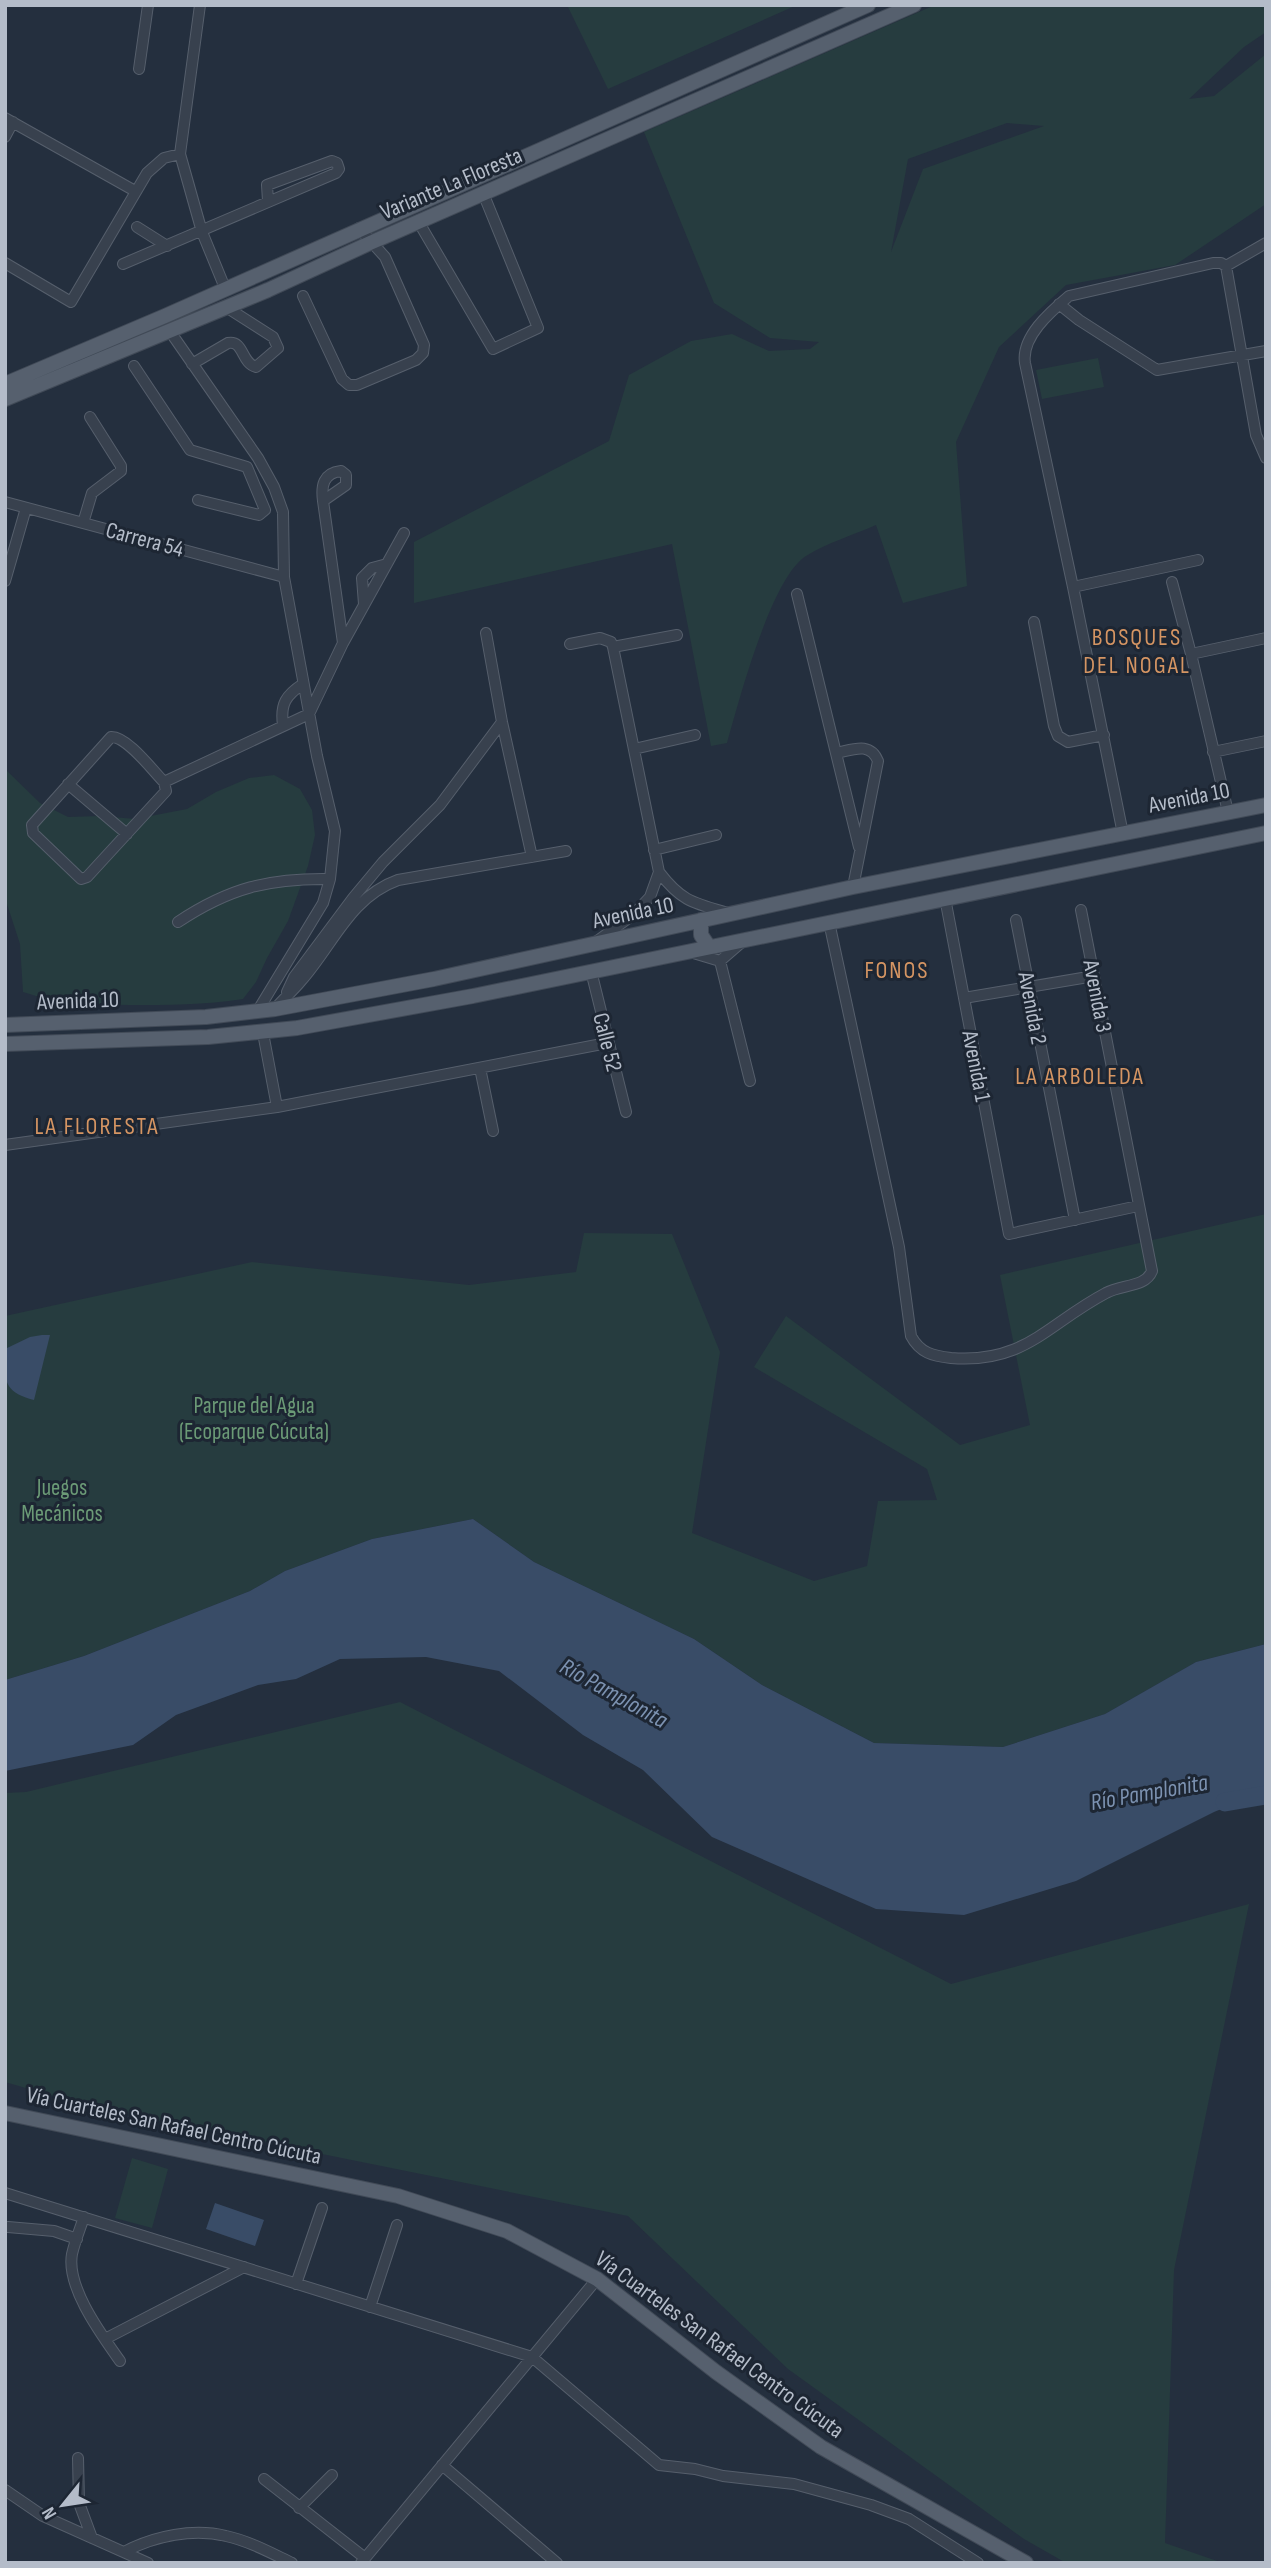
<svg xmlns="http://www.w3.org/2000/svg" width="1271" height="2568" font-family="'Sofia Sans Condensed',sans-serif">
<style>
.green{fill:#263c3f;fill-rule:evenodd}
.water{fill:#394c67}
.lines{fill:none;stroke-linecap:round;stroke-linejoin:round}
.river{stroke:#394c67;stroke-width:19}
.minor-casing{stroke:#565f6c;stroke-width:12}
.major-casing{stroke:#414a57;stroke-width:16}
.minor{stroke:#38414e;stroke-width:10}
.major{stroke:#56606e;stroke-width:14}
.labels{text-anchor:middle;stroke-width:6;stroke-linejoin:round;paint-order:stroke}
.street-label{font-size:23px;fill:#b4bcc9;stroke:#1d2633}
.park-label{font-size:23px;fill:#6b9a76;stroke:#1d2633}
.neighbourhood-label{font-size:24px;letter-spacing:2px;fill:#d59563;stroke:#1d2633}
.water-label{font-size:24px;font-style:italic;fill:#7c92b1;stroke:#1d2633}
</style>
<rect width="100%" height="100%" fill="#242f3e"/>
<path class="green" d="M567 5H797L608 89Z
M935 5H1266V32L1244 47 1189 99 1214 96 1266 54V204L1175 265 1066 285 999 347 956 442 967 586 903 603 876 525C853 535 827 543 806 556 771 578 739 701 727 743L711 746 672 544 414 603V542L609 441 629 375 691 341 732 334 769 351 810 349 819 342 770 338 714 303 644 132ZM1007 123 1044 126 923 169 891 252 908 159Z
M1098 358 1104 387 1042 399 1036 370Z
M5 769 40 803 68 817 101 816 135 819 187 809 216 792 249 778 274 775 300 789 312 810 315 835 308 866 288 921 267 958 256 982 243 999C205 1005 168 1005 130 1005 94 1004 58 1004 23 992L20 944 5 898Z
M1266 1214V1644L1196 1662 1105 1714 1003 1747 874 1743 762 1685 694 1639 534 1562 473 1519 372 1539 285 1571 250 1591 84 1656 5 1680V1316L252 1262 469 1285 576 1272 584 1233 672 1234 720 1352 692 1533 814 1581 867 1566 878 1501 937 1500 927 1469 754 1367 786 1316 960 1445 1030 1425 1000 1275Z
M400 1702 951 1984 1249 1904 1174 2270 1165 2543 1223 2563H1066L1024 2539 788 2369 628 2216 95 2108 5 2082V1793L26 1792Z
M132 2158 168 2169 152 2228 115 2218Z"/>
<path class="water" d="M42 1335H50L34 1400C1 1392 5 1378 5 1349L30 1337Z
M473 1519 534 1562 694 1639 762 1685 874 1743 1003 1747 1105 1714 1196 1662 1266 1644V1791L1214 1812 1076 1881 964 1915 876 1909 712 1837 643 1770 583 1735 499 1671 426 1657 340 1659 296 1679 258 1685 176 1715 133 1745 5 1771V1680L84 1656 250 1591 285 1571 372 1539Z
M215 2203 264 2220 255 2246 206 2229Z"/>
<g class="lines">
<path class="river" d="M1225 1802 1266 1795"/>
<defs>
<path id="minor" d="M139 69 148 5
M5 118 135 191
M5 137 13 122
M180 154 200 5
M418 221 493 349 538 328 483 193
M137 227 167 246
M5 263 71 302 147 173 164 158 180 154 202 232 225 288
M123 264 336 173 339 169 337 163 332 161 267 185 268 201
M1226 266 1256 435 1266 458
M1226 266 1266 243
M303 296 342 379 349 385H357L416 360 423 353 424 345 385 257 359 228
M1059 304 1079 320 1157 370 1266 351
M169 330 258 458 274 487 283 512 284 577 317 756 335 831 330 879 323 903 257 1012
M192 364 228 343C244 340 241 363 256 367L278 348 273 337 226 307
M134 366 190 450 247 467 265 510 259 515 198 500
M323 501 346 485V475L341 471C323 473 321 486 323 501L343 643
M5 502 284 577
M83 523 92 493 121 471V466L90 417
M5 581 26 508
M1172 582 1191 654 1228 812
M1073 587 1198 560
M797 594 859 847
M364 604 362 578 372 568 387 564
M1034 622 1054 726 1058 736 1068 742 1104 735
M486 633 502 722 532 857
M570 644 600 638 611 642 613 647 659 872C681 901 693 903 728 913
M613 647 677 635
M1191 654 1266 638
M283 725C280 704 286 695 303 684
M111 737C127 736 153 771 164 782L166 791 87 877 81 879 33 833 32 825Z
M634 749 695 735
M1213 752 1266 741
M836 753C852 750 870 741 878 761L853 887
M164 782 309 714 343 643 404 533
M68 784 127 834
M1123 834 1073 587 1025 363C1021 337 1050 312 1069 296L1213 263H1221L1226 266
M654 850 716 835
M945 898 1009 1234 1138 1206
M1016 920 1075 1220
M178 922C229 888 269 878 330 879
M829 922 899 1247 911 1336C920 1353 933 1356 951 1358 1025 1364 1047 1324 1106 1293 1121 1284 1145 1288 1152 1271L1081 910
M597 941 633 915 650 897 659 872
M690 952 720 961 742 942
M720 961 750 1081
M591 971 626 1112
M287 992 294 977 353 898 383 862 440 805 502 722
M964 998 1094 976
M275 1009C283 999 293 991 301 981 333 945 350 897 398 880L566 851
M263 1033 277 1107
M480 1068 493 1131
M5 1145 277 1107 607 1043
M5 2193 532 2357 659 2465 695 2469 723 2476 794 2484 871 2505 909 2519 978 2563
M84 2217C80 2229 75 2241 72 2254 66 2287 101 2334 120 2361
M8 2227 54 2231 77 2239
M296 2284 322 2208
M370 2307 397 2225
M105 2339 244 2267
M78 2458 79 2503 92 2538
M442 2465 557 2563
M264 2479 365 2558
M5 2490 43 2516 148 2563
M299 2508 332 2475
M126 2551C155 2536 193 2528 226 2536 249 2541 271 2553 292 2563
M361 2563 597 2279"/>
<path id="major" d="M5 384 165 316 868 5
M5 399 268 290 370 243 914 5
M701 920V935L709 947
M5 1025 206 1017 275 1009 434 979 853 887 1266 805
M5 1044 208 1037 297 1028 473 996 1266 833
M5 2113 398 2196 507 2231 597 2279 716 2372 821 2447 1026 2563"/>
</defs>
<use href="#minor" class="minor-casing"/>
<use href="#major" class="major-casing"/>
<use href="#minor" class="minor"/>
<use href="#major" class="major"/>
</g>
<g class="labels">
<g class="street-label">
<text transform="translate(451 183) rotate(-23)" y="8">Variante La Floresta</text>
<text transform="translate(145 539) rotate(15)" y="8">Carrera 54</text>
<text transform="translate(1189 797) rotate(-11)" y="8">Avenida 10</text>
<text transform="translate(633 912) rotate(-12)" y="8">Avenida 10</text>
<text transform="translate(1098 996) rotate(79)" y="8">Avenida 3</text>
<text transform="translate(78 1000) rotate(-2)" y="8">Avenida 10</text>
<text transform="translate(1033 1008) rotate(79)" y="8">Avenida 2</text>
<text transform="translate(608 1042) rotate(76)" y="8">Calle 52</text>
<text transform="translate(977 1066) rotate(79)" y="8">Avenida 1</text>
<text transform="translate(174 2125) rotate(12)" y="8">Vía Cuarteles San Rafael Centro Cúcuta</text>
<text transform="translate(720 2344) rotate(36)" y="8">Vía Cuarteles San Rafael Centro Cúcuta</text>
</g>
<g class="park-label">
<text x="254" y="1413">Parque del Agua<tspan x="254" dy="26">(Ecoparque Cúcuta)</tspan></text>
<text x="62" y="1495">Juegos<tspan x="62" dy="26">Mecánicos</tspan></text>
</g>
<g class="neighbourhood-label">
<text x="1137" y="645">BOSQUES<tspan x="1137" dy="28">DEL NOGAL</tspan></text>
<text x="897" y="978">FONOS</text>
<text x="1080" y="1084">LA ARBOLEDA</text>
<text x="97" y="1134">LA FLORESTA</text>
</g>
<g class="water-label">
<text transform="translate(614 1693) rotate(29)" y="8">Río Pamplonita</text>
<text transform="translate(1149 1792) rotate(-10)" y="8">Río Pamplonita</text>
</g>
</g>
<rect width="1271" height="2568" fill="none" stroke="#b4bcc9" stroke-width="14"/>
<g transform="translate(63 2505) rotate(240)" stroke="#1d2633" stroke-width="5" paint-order="stroke">
<path d="M0-5L12 26L0 18L-12 26Z" fill="#b4bcc9"/>
<text y="-10" font-size="19" font-weight="bold" text-anchor="middle" fill="#b4bcc9">N</text>
</g>
</svg>
